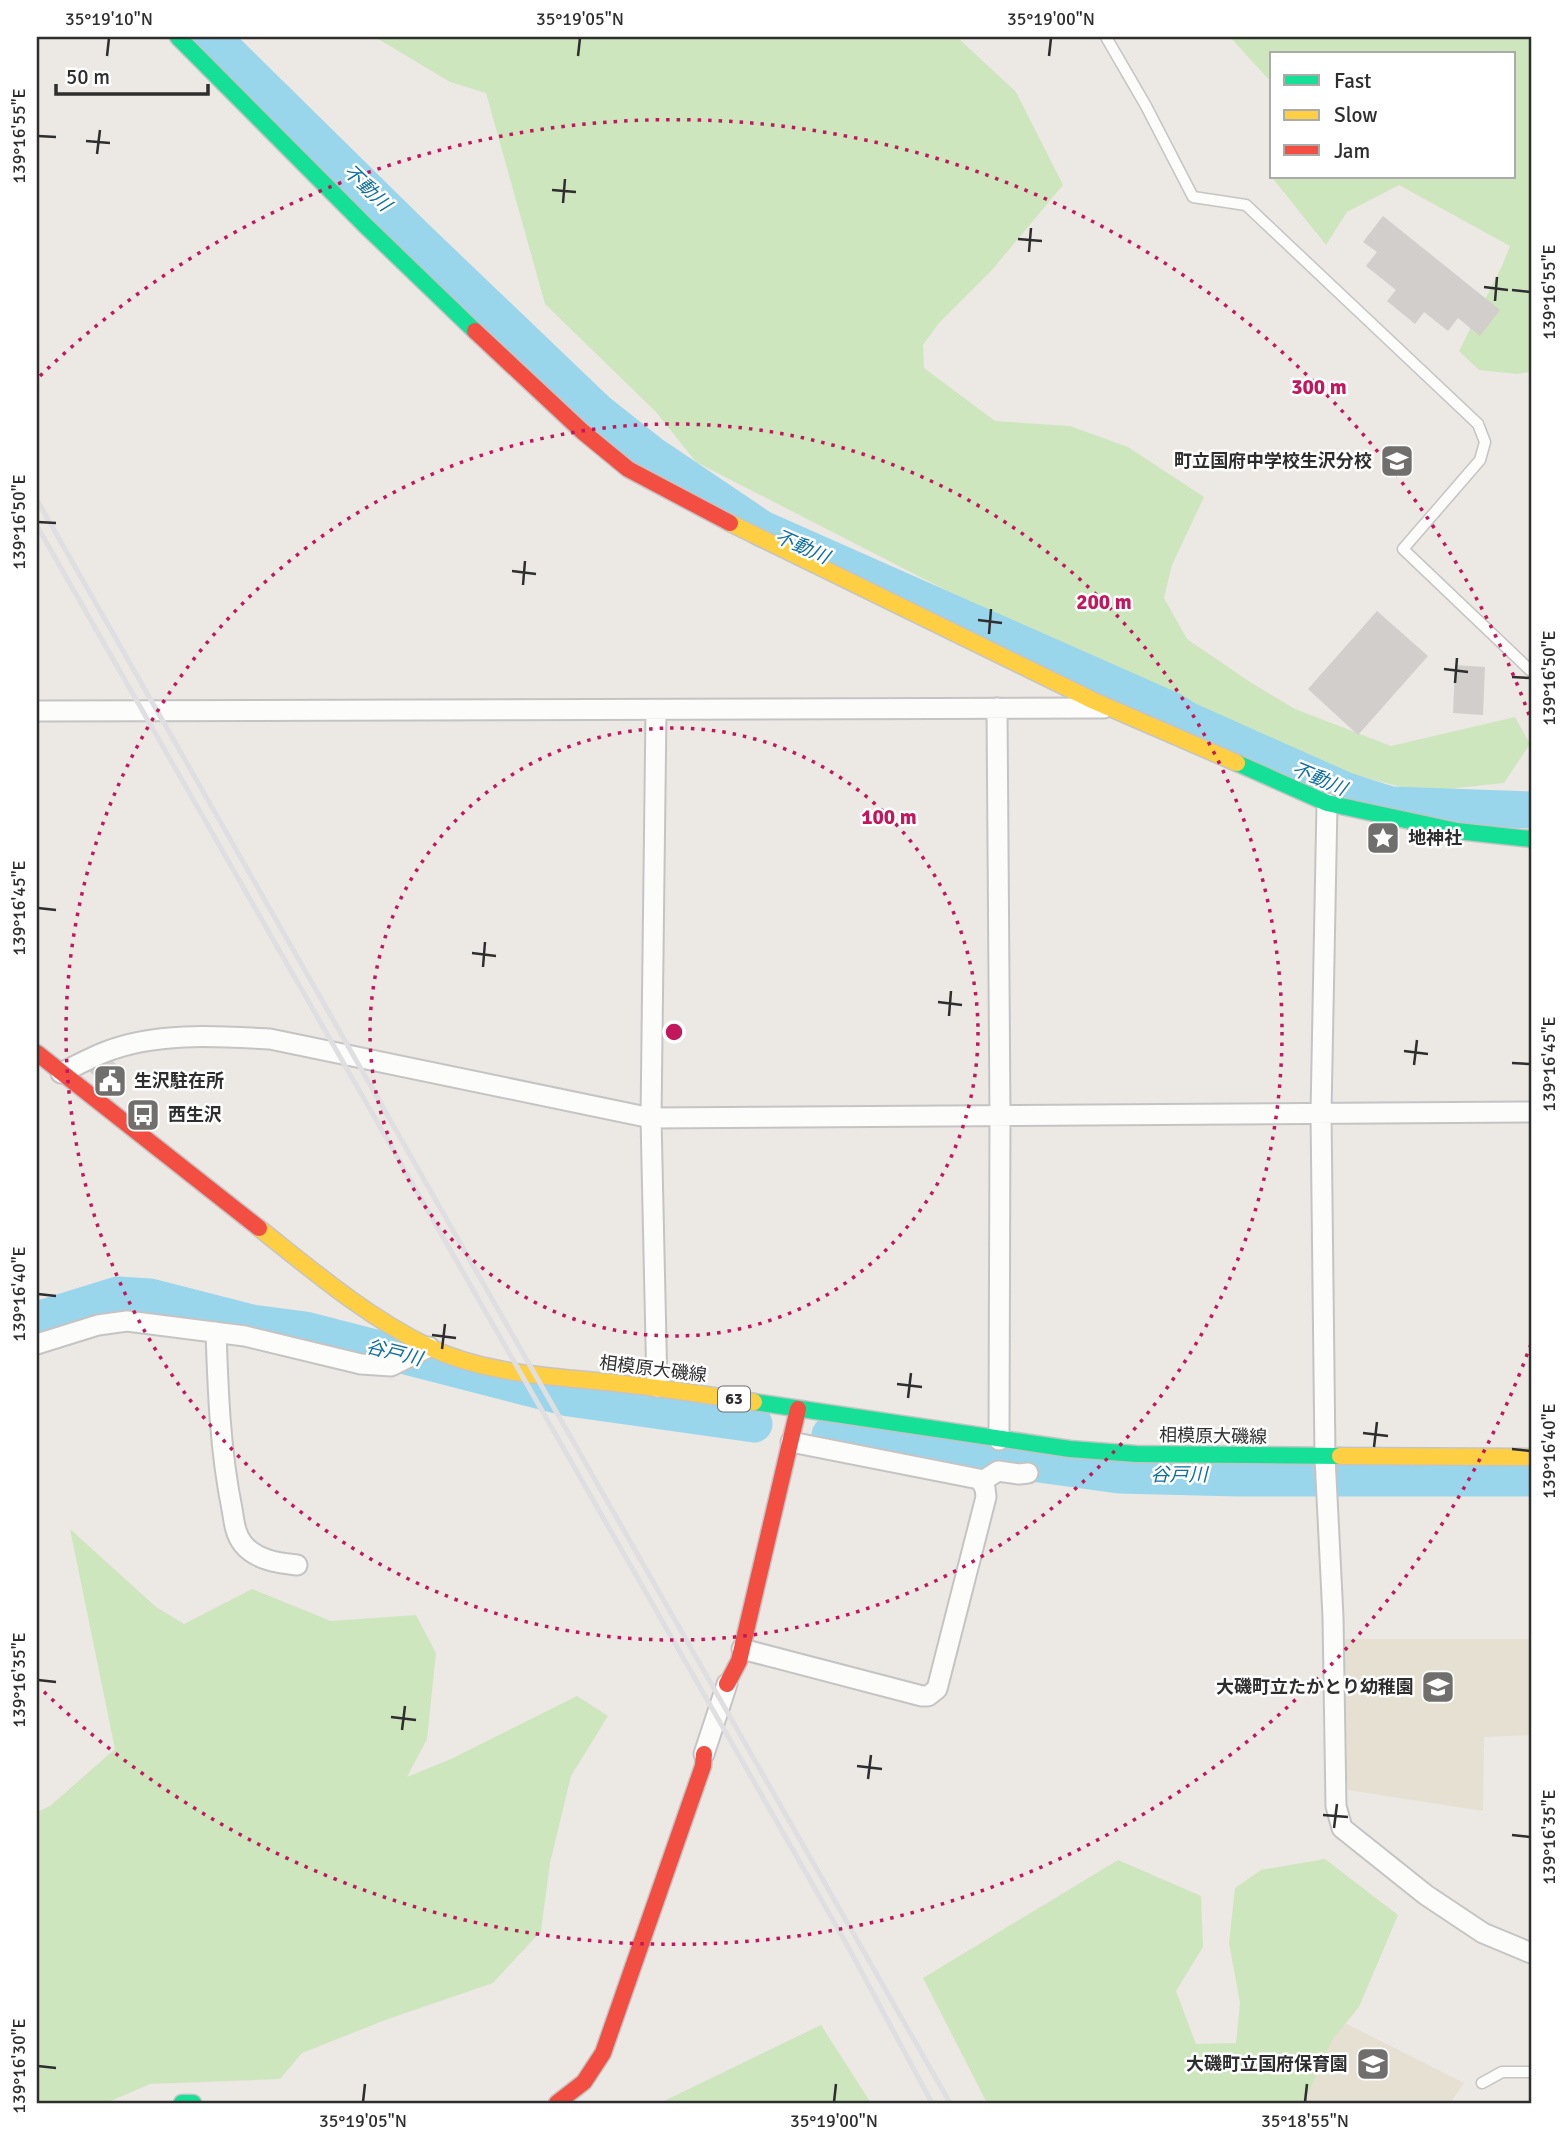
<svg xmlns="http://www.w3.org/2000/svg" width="1568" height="2140" font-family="Signika,'Noto Sans JP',sans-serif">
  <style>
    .education { fill: #e6e0d3 }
    .green { fill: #cee6be }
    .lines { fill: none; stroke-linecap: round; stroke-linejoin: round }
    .river { stroke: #99d6ec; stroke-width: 37 }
    .building { fill: #d1cecb }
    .lane-casing { stroke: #c5c4c5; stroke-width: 13 }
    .street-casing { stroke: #c5c4c5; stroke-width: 23 }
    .fast-casing { stroke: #c5c4c5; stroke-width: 19 }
    .slow-casing { stroke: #c5c4c5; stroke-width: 19 }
    .jam-casing { stroke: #c5c4c5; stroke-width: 19 }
    .lane { stroke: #fcfcfb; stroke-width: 10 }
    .street { stroke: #fcfcfb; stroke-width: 19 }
    .fast { stroke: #16e098; stroke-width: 16 }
    .slow { stroke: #ffcf43; stroke-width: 16 }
    .jam { stroke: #f24e42; stroke-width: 16 }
    .rail { stroke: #dfdfe1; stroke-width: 5 }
    .ticks { fill: none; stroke: #2e2e2e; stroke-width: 2.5 }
    .ring { fill: none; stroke: #c2185b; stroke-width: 3.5; stroke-dasharray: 3.5 7 }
    .labels { text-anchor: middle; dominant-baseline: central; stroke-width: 5; stroke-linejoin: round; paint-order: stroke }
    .shield { fill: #fff; stroke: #6d6d6d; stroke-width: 2 }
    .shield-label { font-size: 16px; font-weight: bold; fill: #2e2e2e }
    .poi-label { font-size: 18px; font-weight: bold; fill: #2e2e2e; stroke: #fff; text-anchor: end }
    .street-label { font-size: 18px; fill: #2e2e2e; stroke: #fff }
    .water-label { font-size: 19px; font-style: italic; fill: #0d6fa3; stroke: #fff }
    .centre { fill: #c2185b; stroke: #fff; stroke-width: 3.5 }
    .ring-label { font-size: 21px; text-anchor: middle; font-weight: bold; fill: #c2185b; stroke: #fff; stroke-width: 5; stroke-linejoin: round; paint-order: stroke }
    .neatline { fill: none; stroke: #2e2e2e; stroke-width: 2.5 }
    .ticks-label { font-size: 18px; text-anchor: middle; fill: #2e2e2e }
  </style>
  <rect width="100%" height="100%" fill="#ece8e4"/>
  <path class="education" d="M1345 1639H1531V1735L1484 1737 1483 1811 1348 1790 1344 1770Z
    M1339 2020 1464 2083 1450 2103H1304Z"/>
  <path class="green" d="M375 37H957L1016 92 1063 185 992 270 939 323 923 345 924 368 995 421 1070 426 1128 447 1204 497 1172 565 1164 598 1187 639 1250 682 1295 709 1391 746 1515 717 1530 744 1504 783 1420 792 1306 762 1045 641 696 462 656 412 545 304 486 93 450 82Z
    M1230 37H1531V372L1517 374 1479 370 1459 351 1502 266 1510 246 1399 185 1347 212 1326 245 1270 175 1272 123V177H1514V54H1272V83Z
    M70 1529 156 1607 184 1624 252 1589 331 1621 416 1615 436 1653 427 1739 407 1777 451 1759 577 1696 608 1716 571 1776 550 1863 541 1931 493 1983 388 2019 302 2053 280 2079 150 2084 106 2103H37V1812L50 1806 115 1749Z
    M1325 1859 1398 1915 1359 2007 1332 2040 1304 2103H987L923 1978 1118 1860 1201 1896 1203 1947 1176 1991 1196 2044 1236 2043 1240 2003 1229 1943 1235 1888 1261 1870Z
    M821 2025 871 2103H660Z"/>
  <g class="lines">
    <path class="river" d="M212 37 414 236 598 412 651 454 762 529 1173 711 1187 720 1344 790 1391 805 1531 810
      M37 1320 118 1295 150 1297 252 1323 305 1330 569 1398 754 1424
      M830 1435 1119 1475 1238 1478H1531"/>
  </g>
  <path class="building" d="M1383 216 1500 310 1480 336 1458 318 1448 331 1424 312 1415 324 1387 301 1396 290 1366 266 1377 252 1363 242Z
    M1377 611 1428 656 1358 735 1308 689Z
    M1455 665 1485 667 1483 715 1453 713Z
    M110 1059 126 1072 112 1090 86 1069 100 1061 105 1065Z"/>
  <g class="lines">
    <defs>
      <path id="lane" d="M1106 37 1146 106 1193 197 1246 205 1478 424 1485 442 1480 460 1403 549 1531 671
        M1482 2083 1502 2072H1531"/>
      <path id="street" d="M997 708 1000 1115 999 1440
        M37 711 1104 708
        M656 711 651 1118 657 1387
        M1327 803 1321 1113 1325 1457 1333 1617 1336 1806 1342 1828 1426 1895 1483 1933 1531 1953
        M61 1073C75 1066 90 1058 105 1052 156 1032 216 1036 270 1039L651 1118 1531 1112
        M216 1332C218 1391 220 1450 232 1509 234 1521 235 1534 243 1544 256 1560 278 1563 297 1565
        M37 1344 98 1325 127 1321 245 1336 361 1364 391 1366 429 1347
        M791 1442 984 1480 998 1471 1019 1474 1028 1473
        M742 1649 922 1696H928L937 1689 986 1497 985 1488 980 1480
        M704 1754 727 1684"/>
      <path id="fast" d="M178 37 366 226 475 331
        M1237 763 1327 803 1457 831 1531 839
        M754 1402 1070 1449 1136 1454 1340 1456
        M182 2103H193"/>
      <path id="slow" d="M730 523 1094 701 1237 763
        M259 1228C313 1271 367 1317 429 1347 487 1375 554 1376 616 1383 662 1388 708 1395 754 1402
        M1340 1456 1531 1457"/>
      <path id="jam" d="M475 331 583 432 628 469 730 523
        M37 1053 259 1228
        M727 1684 739 1661 798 1409
        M557 2103 584 2082 603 2053 703 1766 704 1754"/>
    </defs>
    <use href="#lane" class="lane-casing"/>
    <use href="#street" class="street-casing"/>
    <use href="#fast" class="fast-casing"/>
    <use href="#slow" class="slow-casing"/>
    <use href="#jam" class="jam-casing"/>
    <use href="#lane" class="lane"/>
    <use href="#street" class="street"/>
    <use href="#fast" class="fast"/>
    <use href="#slow" class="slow"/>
    <use href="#jam" class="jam"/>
    <path class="rail" d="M37 500 950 2103
      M37 526 846 1943 932 2103"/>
  </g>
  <path class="ticks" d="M107 56 109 38M578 56 580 38M1049 56 1051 38M38 136 56 137M86 141 110 143M97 154 100 130M552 190 576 192M563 203 565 179M1018 239 1042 241M1029 252 1031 228M1484 287 1508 290M1512 290 1530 292M1495 301 1497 277M38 522 56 523M512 571 536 574M523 585 525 561M978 620 1002 623M989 634 991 609M1444 669 1468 672M1512 677 1530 678M1455 683 1457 658M38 908 56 910M472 953 496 956M483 967 485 942M938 1002 962 1005M949 1016 951 991M1404 1051 1428 1054M1512 1063 1530 1064M1414 1065 1417 1040M38 1294 56 1296M432 1335 456 1338M442 1349 445 1324M897 1384 922 1387M908 1398 911 1373M1363 1433 1388 1436M1374 1447 1377 1422M1512 1449 1530 1451M38 1680 56 1682M391 1717 416 1720M402 1730 405 1706M857 1766 882 1769M868 1779 871 1755M1323 1815 1348 1817M1334 1828 1337 1804M1512 1835 1530 1837M38 2066 56 2068M363 2102 365 2084M834 2102 836 2084M1305 2102 1307 2084"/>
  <g class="ring">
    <circle cx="674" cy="1032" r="304"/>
    <circle cx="674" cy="1032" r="608"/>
    <path d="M1531 1344A912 912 0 0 1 40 1688M40 376A912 912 0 0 1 1531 720"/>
  </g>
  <defs>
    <symbol id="school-square" viewBox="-11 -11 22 22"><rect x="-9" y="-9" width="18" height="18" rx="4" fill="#706f6e" stroke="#fff"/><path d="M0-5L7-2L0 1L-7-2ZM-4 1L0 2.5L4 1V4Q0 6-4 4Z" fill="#fff"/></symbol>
    <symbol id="sight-square" viewBox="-11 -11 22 22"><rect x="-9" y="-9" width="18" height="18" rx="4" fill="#706f6e" stroke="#fff"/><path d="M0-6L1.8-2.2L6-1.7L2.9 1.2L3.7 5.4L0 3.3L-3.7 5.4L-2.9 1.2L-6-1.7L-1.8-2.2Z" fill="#fff"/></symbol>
    <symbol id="civic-square" viewBox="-11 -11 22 22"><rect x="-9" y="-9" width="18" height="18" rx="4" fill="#706f6e" stroke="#fff"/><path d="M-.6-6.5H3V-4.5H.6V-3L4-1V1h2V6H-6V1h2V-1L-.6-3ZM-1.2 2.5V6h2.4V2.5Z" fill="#fff"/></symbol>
    <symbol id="bus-square" viewBox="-11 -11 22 22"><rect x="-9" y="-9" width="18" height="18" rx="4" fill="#706f6e" stroke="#fff"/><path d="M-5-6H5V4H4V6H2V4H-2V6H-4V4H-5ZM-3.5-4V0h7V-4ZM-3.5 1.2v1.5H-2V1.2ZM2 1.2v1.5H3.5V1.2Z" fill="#fff"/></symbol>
  </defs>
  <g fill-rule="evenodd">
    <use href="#school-square" x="1378" y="442" width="38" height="38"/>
    <use href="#sight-square" x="1364" y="819" width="38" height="38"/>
    <use href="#civic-square" x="91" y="1062" width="38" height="38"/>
    <use href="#bus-square" x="124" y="1096" width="38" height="38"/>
    <use href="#school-square" x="1419" y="1668" width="38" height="38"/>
    <use href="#school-square" x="1354" y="2045" width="38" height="38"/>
  </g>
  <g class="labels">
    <rect class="shield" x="718" y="1386.5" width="32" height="25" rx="5"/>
    <g class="shield-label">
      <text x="734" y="1399">63</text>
    </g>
    <g class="poi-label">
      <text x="1372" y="461">町立国府中学校生沢分校</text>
      <text x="1408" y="838" text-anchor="start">地神社</text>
      <text x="134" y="1081" text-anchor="start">生沢駐在所</text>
      <text x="168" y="1115" text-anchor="start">西生沢</text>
      <text x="1414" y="1687">大磯町立たかとり幼稚園</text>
      <text x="1348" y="2064">大磯町立国府保育園</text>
    </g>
    <g class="street-label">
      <text transform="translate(653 1369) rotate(7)">相模原大磯線</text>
      <text transform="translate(1213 1436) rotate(1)">相模原大磯線</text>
    </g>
    <g class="water-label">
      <text transform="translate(367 188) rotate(44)">不動川</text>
      <text transform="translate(802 547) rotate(24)">不動川</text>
      <text transform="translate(1319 779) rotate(23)">不動川</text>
      <text transform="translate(394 1353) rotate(14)">谷戸川</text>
      <text x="1179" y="1475">谷戸川</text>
    </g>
  </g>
  <circle cx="674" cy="1032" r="10" class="centre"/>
  <g class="ring-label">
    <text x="1319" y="394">300 m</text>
    <text x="1104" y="609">200 m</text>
    <text x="889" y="824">100 m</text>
  </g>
  <rect width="1568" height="2140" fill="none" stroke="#ffffff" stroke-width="77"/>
  <rect x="1270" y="52" width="245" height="126" fill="#ffffff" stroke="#ababab" stroke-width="2"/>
  <rect x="1284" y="75" width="35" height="10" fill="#16e098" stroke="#ababab" stroke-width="2"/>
  <text x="1334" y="88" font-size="21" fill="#2e2e2e">Fast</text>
  <rect x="1284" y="110" width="35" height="10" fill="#ffcf43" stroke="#ababab" stroke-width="2"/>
  <text x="1334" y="122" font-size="21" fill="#2e2e2e">Slow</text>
  <rect x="1284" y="145" width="35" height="10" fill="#f24e42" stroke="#ababab" stroke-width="2"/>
  <text x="1334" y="158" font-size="21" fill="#2e2e2e">Jam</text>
  <path d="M56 84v10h152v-10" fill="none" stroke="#2e2e2e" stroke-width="3.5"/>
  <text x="66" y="84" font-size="21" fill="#2e2e2e" stroke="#ffffff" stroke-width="5" paint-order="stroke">50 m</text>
  <rect x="38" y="38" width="1492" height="2064" class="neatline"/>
  <g class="ticks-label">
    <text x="109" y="25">35°19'10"N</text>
    <text x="580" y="25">35°19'05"N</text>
    <text x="1051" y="25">35°19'00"N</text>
    <text transform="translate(19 136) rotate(-90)" y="6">139°16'55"E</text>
    <text transform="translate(1549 292) rotate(-90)" y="6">139°16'55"E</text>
    <text transform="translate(19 522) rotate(-90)" y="6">139°16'50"E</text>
    <text transform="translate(1549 678) rotate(-90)" y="6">139°16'50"E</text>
    <text transform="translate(19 908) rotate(-90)" y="6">139°16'45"E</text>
    <text transform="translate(1549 1064) rotate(-90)" y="6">139°16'45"E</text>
    <text transform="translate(19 1294) rotate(-90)" y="6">139°16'40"E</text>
    <text transform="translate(1549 1451) rotate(-90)" y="6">139°16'40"E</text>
    <text transform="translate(19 1680) rotate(-90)" y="6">139°16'35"E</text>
    <text transform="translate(1549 1837) rotate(-90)" y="6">139°16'35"E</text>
    <text transform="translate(19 2066) rotate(-90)" y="6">139°16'30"E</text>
    <text x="363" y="2127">35°19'05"N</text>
    <text x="834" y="2127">35°19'00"N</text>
    <text x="1305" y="2127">35°18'55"N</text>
  </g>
</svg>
